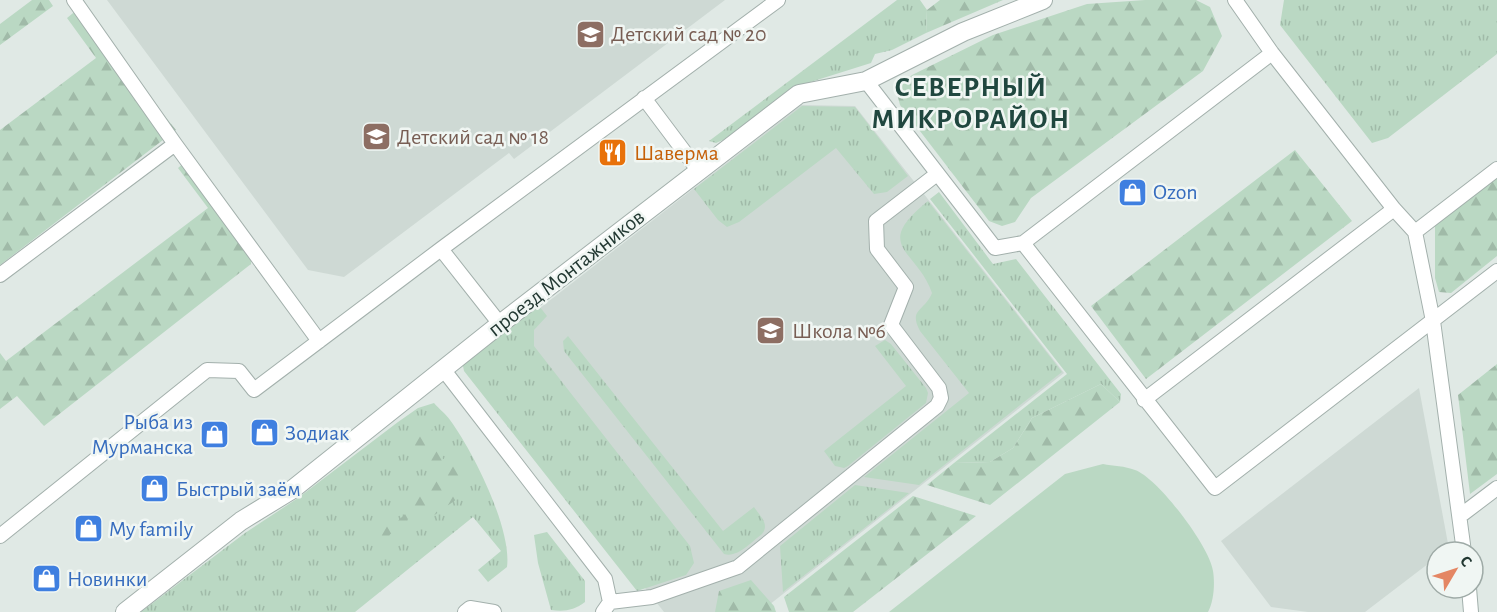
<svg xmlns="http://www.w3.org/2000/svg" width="1497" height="612" font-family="'Alegreya Sans',sans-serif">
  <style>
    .built { fill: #ced9d4 }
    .grass { fill: url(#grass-tufts) }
    .forest { fill: url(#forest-firs) }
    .garden { fill: #bad8c3 }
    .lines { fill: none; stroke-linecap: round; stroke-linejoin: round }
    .lane-casing { stroke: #a3b0ac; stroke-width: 16 }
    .street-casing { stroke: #a3b0ac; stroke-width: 20 }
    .lane { stroke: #fff; stroke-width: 14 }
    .street { stroke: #fff; stroke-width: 18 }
    .labels { text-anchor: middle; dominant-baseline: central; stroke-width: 5; stroke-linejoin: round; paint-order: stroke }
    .education-label { font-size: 22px; fill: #785e54; stroke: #f0f6f3; text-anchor: start }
    .food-label { font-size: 22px; fill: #c56008; stroke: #f0f6f3; text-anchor: start }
    .shop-label { font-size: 22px; fill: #366cbe; stroke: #f0f6f3; text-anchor: start }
    .street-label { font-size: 22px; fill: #223832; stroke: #f0f6f3 }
    .district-label { font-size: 28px; font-weight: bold; letter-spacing: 1.5px; fill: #20473f; stroke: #f0f6f3 }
  </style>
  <defs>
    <pattern id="grass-tufts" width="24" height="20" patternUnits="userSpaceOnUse" patternTransform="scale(1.5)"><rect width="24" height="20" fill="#bad8c3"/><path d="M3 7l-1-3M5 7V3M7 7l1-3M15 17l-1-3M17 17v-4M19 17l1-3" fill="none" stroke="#a0baa8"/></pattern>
    <pattern id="forest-firs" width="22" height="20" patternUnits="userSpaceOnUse" patternTransform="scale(1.5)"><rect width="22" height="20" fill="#bad8c3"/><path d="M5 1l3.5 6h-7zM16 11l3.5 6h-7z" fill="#a0baa8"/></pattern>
  </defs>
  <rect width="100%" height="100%" fill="#e0e9e5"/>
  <path class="built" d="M107 0H725L514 159 509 153 344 277 308 270Z
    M801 105 855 106 1064 373 760 612H664L468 364Z
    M1419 388 1449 549 1444 552H1437V557L1365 612H1308L1271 607 1221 541Z"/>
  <path class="grass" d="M897 0H920L927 10 926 33 892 50 875 54 871 63 801 85 723 140 716 143 709 141Z
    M1284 0H1497V54L1388 138 1372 143 1280 25Z
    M802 106 855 107 908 176 887 192 874 194 836 148 739 222 727 227 718 220 694 189Z
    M939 192 993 264 1016 259 1121 394 1120 402 1101 384 1032 418 1013 448 990 462 954 463 1067 374 930 199Z
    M928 201 1062 372 919 485 864 477 969 393 920 331C908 309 925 311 932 293 917 249 871 247 928 201Z
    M536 302 547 316 534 330V346L690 546 694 563 686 575 637 591 464 371 462 361Z
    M568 336 723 531 754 507C760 516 770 524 762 534 751 542 738 558 724 554L564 351 563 341Z
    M885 340 891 344 926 388 928 393 926 403 848 466 844 468 835 466 824 451 906 386 875 346Z
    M434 403C439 409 446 414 450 420 473 451 512 529 507 567L488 582 478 570 501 551 473 517 355 612H141L245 533 298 498 398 422 418 408Z
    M855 485 909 493 783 592 780 546Z
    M547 532 585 581V602C574 610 565 612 551 610L538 563 534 535Z"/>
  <path class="forest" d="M32 0H49L53 6 0 45V24Z
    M940 0H1003L926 33 927 10Z
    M1145 0H1196L1210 7 1222 36 1203 71 1031 198 1015 222 1002 226 989 221 900 105 896 90 912 75 993 35 1087 4Z
    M78 9 176 130 0 265V130L96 58 67 18Z
    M1295 150 1352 221 1146 379 1091 306Z
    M191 157 251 251V264L44 426 17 396 0 409V353L6 361 208 208 178 168Z
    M1497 177V256L1451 293 1439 292 1435 278V225Z
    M1497 364V474L1470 494 1458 395Z
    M1101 384 1120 402 990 505 927 485 954 463 990 462 1013 448 1032 418Z
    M431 426 443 459 460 462 468 482 457 499 429 519 409 518 379 544 374 522 387 517 392 526 413 507V499L435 481C423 465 415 452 412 432Z
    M913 496 976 516 853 612H789L784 597Z
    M751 580 774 606 776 612H715L719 591Z"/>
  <path class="garden" d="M1103 464C1113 466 1125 466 1135 470 1158 478 1210 547 1213 571 1215 583 1214 601 1208 612H889L1065 474Z"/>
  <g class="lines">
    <defs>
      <path id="lane" d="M74 0 175 144 319 341
        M1235 0 1272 53 1394 209 1415 232 1433 321 1464 552
        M866 81 995 248 1023 243 1215 488 1497 271
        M644 98 698 170
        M1415 232 1497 169
        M1023 243 1272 53
        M441 249 500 324
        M0 275 175 144
        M443 369 605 579 610 602 603 612
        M1144 400 1394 209
        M1460 516 1497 488
        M0 536 207 370 239 371 254 390 441 249 778 0
        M1469 588 1471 612
        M610 602 652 597 738 567 937 406 941 398 939 388 891 325 906 287 877 249 876 221 937 174
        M465 612 470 608 494 612"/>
      <path id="street" d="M125 612 241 521 293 489 500 324 799 94 866 81 963 32 1043 0"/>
    </defs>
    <use href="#lane" class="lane-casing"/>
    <use href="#street" class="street-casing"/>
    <use href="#lane" class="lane"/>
    <use href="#street" class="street"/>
  </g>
  <defs>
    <symbol id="school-square" viewBox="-11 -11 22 22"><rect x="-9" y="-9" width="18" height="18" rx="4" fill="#8d6e63" stroke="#f0f6f3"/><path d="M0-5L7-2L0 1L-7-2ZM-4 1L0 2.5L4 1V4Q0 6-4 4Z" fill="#fff"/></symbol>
    <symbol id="restaurant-square" viewBox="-11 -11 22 22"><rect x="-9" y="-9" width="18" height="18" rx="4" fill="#e8710a" stroke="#f0f6f3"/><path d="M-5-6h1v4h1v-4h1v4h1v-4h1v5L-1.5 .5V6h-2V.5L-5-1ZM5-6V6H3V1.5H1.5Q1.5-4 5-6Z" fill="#fff"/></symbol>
    <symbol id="shop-square" viewBox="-11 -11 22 22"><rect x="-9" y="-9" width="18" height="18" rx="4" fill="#3f7fe0" stroke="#f0f6f3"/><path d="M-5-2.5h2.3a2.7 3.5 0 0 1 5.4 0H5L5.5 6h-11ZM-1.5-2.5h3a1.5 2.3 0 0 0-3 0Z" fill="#fff"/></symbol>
  </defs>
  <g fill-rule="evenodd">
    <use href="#school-square" x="574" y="18" width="33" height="33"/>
    <use href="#school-square" x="360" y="120" width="33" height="33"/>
    <use href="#restaurant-square" x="596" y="136" width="33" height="33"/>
    <use href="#shop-square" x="1116" y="176" width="33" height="33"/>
    <use href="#school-square" x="754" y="314" width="33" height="33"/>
    <use href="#shop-square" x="248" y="416" width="33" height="33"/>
    <use href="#shop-square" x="198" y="418" width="33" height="33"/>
    <use href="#shop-square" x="138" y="472" width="33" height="33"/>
    <use href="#shop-square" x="72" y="512" width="33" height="33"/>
    <use href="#shop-square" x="30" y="562" width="33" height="33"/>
  </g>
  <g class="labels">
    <g class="education-label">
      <text x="611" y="34">Детский сад № 20</text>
      <text x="397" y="137">Детский сад № 18</text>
      <text x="792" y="331">Школа №6</text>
    </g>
    <g class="food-label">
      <text x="634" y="153">Шаверма</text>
    </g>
    <g class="shop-label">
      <text x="1153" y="192">Ozon</text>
      <text x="193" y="422" text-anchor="end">Рыба из<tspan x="193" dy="25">Мурманска</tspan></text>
      <text x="285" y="433">Зодиак</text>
      <text x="176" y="489">Быстрый заём</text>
      <text x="109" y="529">My family</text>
      <text x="67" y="579">Новинки</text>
    </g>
    <g class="street-label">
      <text transform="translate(566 273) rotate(-38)">проезд Монтажников</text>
    </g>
    <g class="district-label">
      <text x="971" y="88">СЕВЕРНЫЙ<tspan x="971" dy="32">МИКРОРАЙОН</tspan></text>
    </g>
  </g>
  <g transform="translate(1455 570) rotate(51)"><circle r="28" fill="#f0f6f3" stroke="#9eaaa6" stroke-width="1.5"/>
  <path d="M0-4.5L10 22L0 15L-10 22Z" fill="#e48663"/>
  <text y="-9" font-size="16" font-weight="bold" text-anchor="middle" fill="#223832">С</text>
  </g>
</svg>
